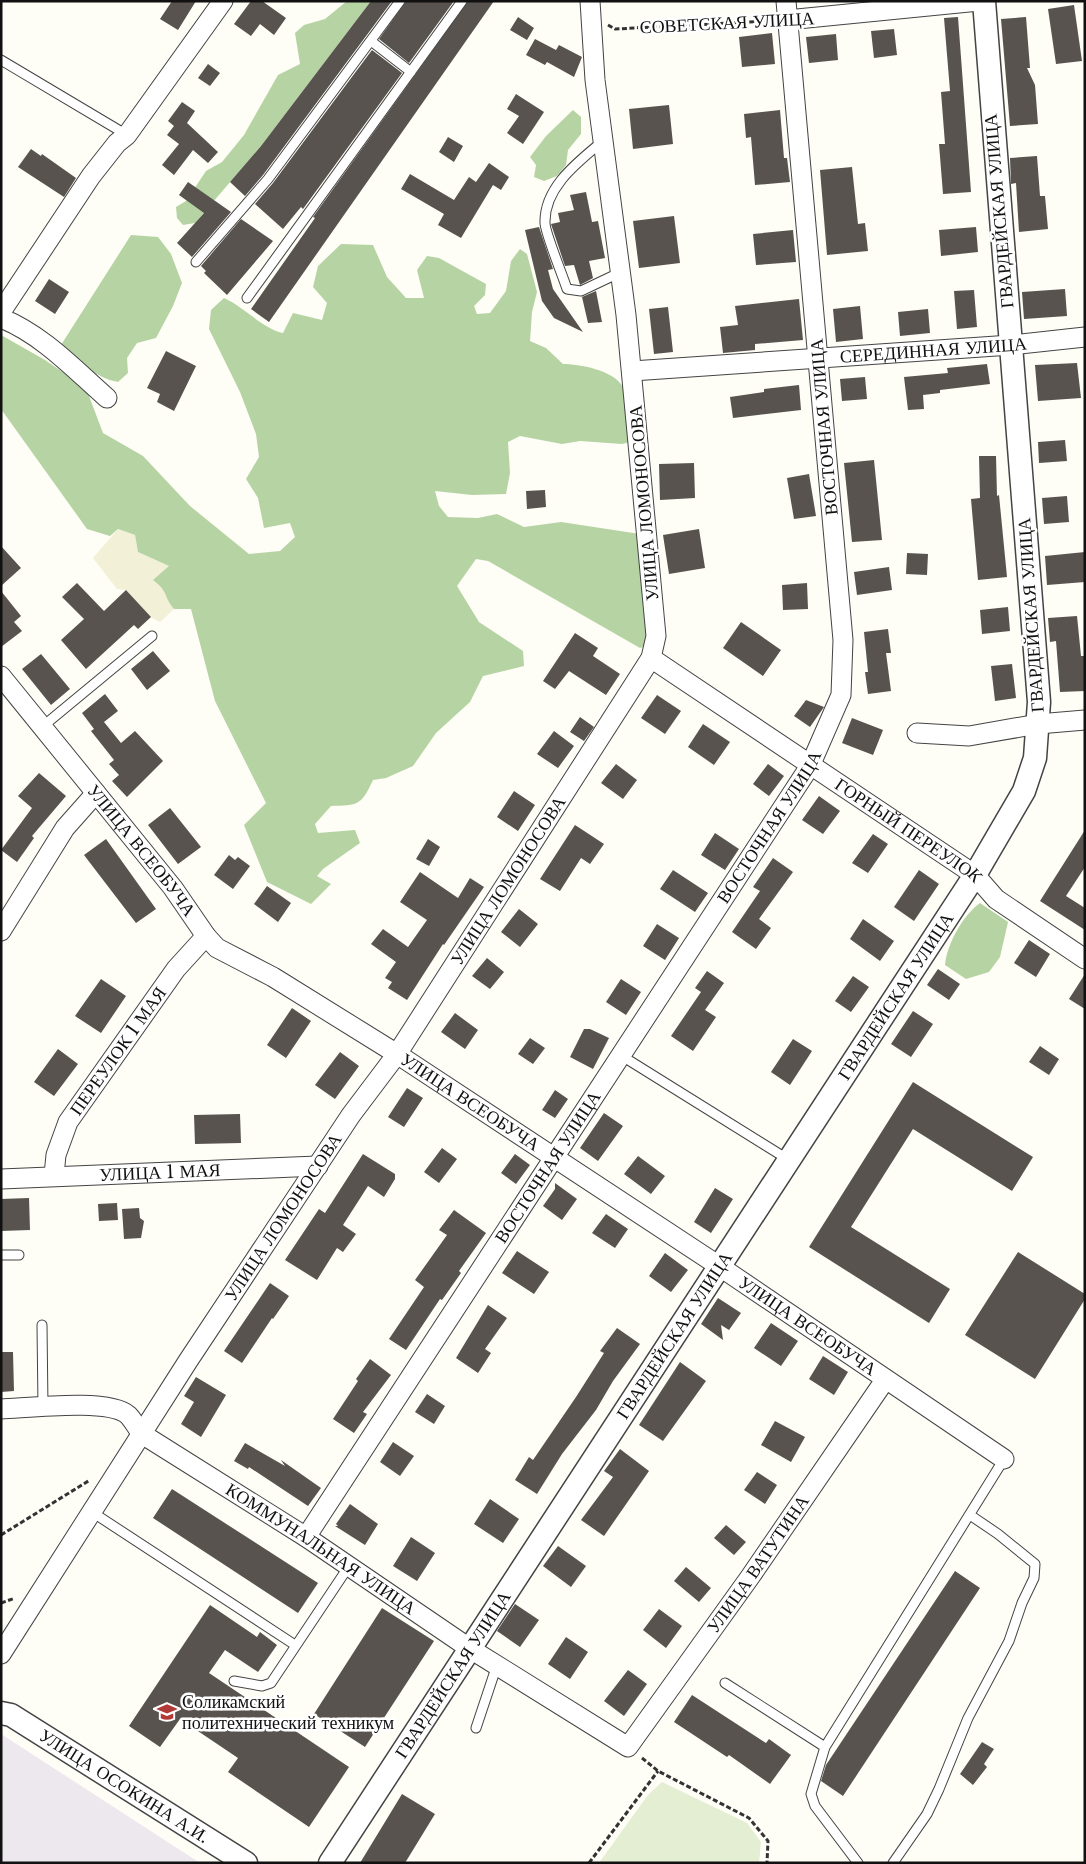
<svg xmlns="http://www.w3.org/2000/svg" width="1086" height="1864" font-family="'Libre Baskerville',serif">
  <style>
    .industrial { fill: #ede7ee }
    .farmland { fill: #f2f1d8 }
    .forest { fill: #b6d4a3 }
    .pitch { fill: #e3eed3 }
    .building { fill: #58534e }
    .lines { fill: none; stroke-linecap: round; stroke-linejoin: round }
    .service-casing { stroke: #444; stroke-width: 11 }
    .minor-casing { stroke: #444; stroke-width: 21 }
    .tertiary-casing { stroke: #444; stroke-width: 25 }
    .path { stroke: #333; stroke-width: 3; stroke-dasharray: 5 2.5; stroke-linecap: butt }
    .service { stroke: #fff; stroke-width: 9 }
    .minor { stroke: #fff; stroke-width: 19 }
    .tertiary { stroke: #fff; stroke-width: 22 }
    .labels { text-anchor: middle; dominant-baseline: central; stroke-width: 5; stroke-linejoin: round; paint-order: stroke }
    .street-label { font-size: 18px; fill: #111; stroke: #fff }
    .poi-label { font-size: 18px; fill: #111; stroke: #fff; text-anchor: start }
  </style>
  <rect width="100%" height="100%" fill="#fefdf6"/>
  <path class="industrial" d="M1 1734 200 1863H1Z"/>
  <path class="farmland" d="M118 529 135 535 138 552 169 566 166 590 169 602 174 609 160 622 151 617 126 590 117 589 93 558Z"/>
  <path class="forest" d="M347 1H371L261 146 195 223 183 225 177 218 176 207 186 201 206 171 222 162 244 135 278 75 300 64 295 33 304 25 325 19Z
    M573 110 581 117V134L568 150 566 165 557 176 544 181 534 177 536 165 530 157 546 136Z
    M131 235 158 237 171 254 182 283 173 306 156 338 137 343 127 358 128 373 118 382C96 378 77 361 61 345Z
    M341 244 373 245 387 277 406 298H424L417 270 427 256 439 258 486 284 485 295 474 306 477 314 490 313 506 291 511 261 520 249 527 254 537 292 532 312 530 341 546 348 563 364C579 364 614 370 623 387 628 396 629 430 630 442L622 444 580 441 562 444 520 436 508 442 510 473 506 494 472 495 435 491 439 506 448 517 478 518 497 514 524 527 561 522 640 534 649 645 640 648 488 561 476 559 457 586 479 622 523 651 524 666 483 676 470 702 436 733 413 766 386 778 373 780C361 806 358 805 331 806L315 824 318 833 355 830 360 843 323 869 317 876 331 884 311 904 267 882 244 825 266 803 215 701 191 609H174C163 596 169 592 153 580L169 566 138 552 135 535 118 529 110 536 87 529 1 409V335L45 360 86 388 103 433 143 456 190 506 249 554 280 551 295 537 290 523 264 528 258 498 246 479 259 457 256 434 240 392 209 329 211 310 224 298C246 308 260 327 283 333L293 313 322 320 327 303 313 287 318 266Z
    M980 903 1008 922 1000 957 989 972 966 979 945 965C947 944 963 915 980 903Z"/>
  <path class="pitch" d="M662 1782 747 1823 761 1842 759 1863H599L648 1795Z"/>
  <path class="building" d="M172 1H196L178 30 160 19Z
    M251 1H262L286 18 274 35 260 24 251 36 234 24Z
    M371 1H392L263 175 245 196 230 182 261 146Z
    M406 1H454L409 63 379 39Z
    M468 1H494L269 322 251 309 315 218 313 217Z
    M1074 5 1082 61 1056 64 1048 9Z
    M518 17 534 28 527 40 510 30Z
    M958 17 971 192 943 194 939 144H945L941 92 950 91 944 18Z
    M1026 17 1030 68H1027L1035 85 1038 124 1010 126 1001 19Z
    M894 29 897 55 874 58 871 31Z
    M772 33 775 64 742 67 739 37Z
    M836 34 838 60 809 63 806 37Z
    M535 39 556 50 559 45 582 57 574 77 547 62 545 65 526 55Z
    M372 50 402 73 303 209 301 207 283 229 255 204 273 183Z
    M208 64 220 73 210 86 198 78Z
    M516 94 544 112 523 144 507 133 519 116 507 109Z
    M182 102 195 111 187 123 218 152 208 163 193 150 174 175 162 165 179 144 167 135 174 126 168 121Z
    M669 105 673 144 633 149 629 109Z
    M780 110 784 158H787L790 182 755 185 751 137 746 138 744 114Z
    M448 137 463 146 454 162 439 152Z
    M31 149 41 156 42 154 76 178 64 197 18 167Z
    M1037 156 1040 196H1045L1048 229 1019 232 1016 183 1011 184 1010 158Z
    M489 163 509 177 501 190 493 185 461 238 438 225 444 214 401 189 410 174 454 200 469 177 476 182Z
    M852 167 858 224 865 223 868 251 827 255 820 170Z
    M188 182 231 212 192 257 177 243 204 213 179 195Z
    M586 192 592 222 598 221 605 258 589 261 593 278 580 285 574 265 565 266 551 224 560 222 558 213 574 210 570 195Z
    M674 216 680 263 639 268 633 221Z
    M241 219 273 241 227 295 204 273 206 271 201 266Z
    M539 227 553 269 548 270 553 289 583 332 554 318 542 301 525 230Z
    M976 227 978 252 941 256 939 230Z
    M793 230 796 262 756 265 753 234Z
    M49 279 69 292 55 314 35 301Z
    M1065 289 1067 316 1024 319 1022 292Z
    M974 290 977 327 957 329 954 291Z
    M596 291 602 322 588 323 582 297Z
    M799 299 803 340 755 344V350L723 353 720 327 738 325 735 306Z
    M860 306 863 339 836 342 833 309Z
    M668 307 673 352 654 354 649 309Z
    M928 309 930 333 900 336 898 312Z
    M166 351 196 366 174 411 157 402 160 394 147 388Z
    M1077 363 1081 398 1038 401 1035 365Z
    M987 364 990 384 940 390V393L923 395 924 409 908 410 904 377 948 373 947 368Z
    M865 377 867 399 842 401 840 379Z
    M799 385 801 410 733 418 730 397 764 392V389Z
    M1065 440 1067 461 1039 463 1038 442Z
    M979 456H996L997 496 999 495 1007 577 978 580 971 499 980 498Z
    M874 460 882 540 852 542 844 463Z
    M694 463 695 498 660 500 659 464Z
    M809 474 816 516 794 519 787 478Z
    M545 490 546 507 527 509 526 491Z
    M1067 496 1069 522 1044 524 1042 498Z
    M699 529 705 568 669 574 663 535Z
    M1 546 21 568 1 586Z
    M1085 552V582L1047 585 1045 556Z
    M907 553 928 554 927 575 906 574Z
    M889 567 892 590 857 595 854 572Z
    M77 583 104 611 126 590 151 617 138 629 134 625 86 669 61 640 84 619 62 597Z
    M807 583 808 609 783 610 782 585Z
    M1 591 21 616 14 622 22 631 1 647Z
    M1008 607 1010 631 982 634 980 610Z
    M1077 616 1081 656H1085V691L1060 692 1056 641 1050 642 1048 618Z
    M741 622 781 650 763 676 723 648Z
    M888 629 891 653H886L891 691 868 694 865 672H868L864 632Z
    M575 633 598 648 593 656 620 674 606 695 569 671 555 689 543 681Z
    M153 651 170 671 147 690 131 669Z
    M41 654 70 689 51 705 22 669Z
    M1012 664 1016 698 995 701 991 666Z
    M105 694 118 711 104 722 121 743 135 731 163 761 127 797 112 781 119 775 109 764 114 760 91 731 94 729 82 713Z
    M657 695 681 711 665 734 641 718Z
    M806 700 824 707 810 727 794 716Z
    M580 717 594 727 584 741 570 732Z
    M852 718 883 730 873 755 842 743Z
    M703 724 730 742 714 765 688 747Z
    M554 731 574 746 558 768 537 754Z
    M616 764 637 780 623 799 601 783Z
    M768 764 784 776 769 796 753 784Z
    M39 773 66 796 32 836 34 838 17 862 1 850 32 808 18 796Z
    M514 791 535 805 518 831 497 817Z
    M819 796 840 811 823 834 802 820Z
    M170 808 201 847 178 864 148 825Z
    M575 825 604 844 590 864 581 858 560 891 540 879Z
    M1085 830V867L1066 896 1085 908V930L1040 901Z
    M715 833 739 849 725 870 701 855Z
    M873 834 888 844 868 873 852 863Z
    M106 839 156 909 136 923 84 855Z
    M428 839 440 847 429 866 416 859Z
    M229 855 235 860 238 857 250 866 233 889 214 875Z
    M773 858 793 872 759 919 771 928 756 949 732 932 760 891 753 887Z
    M673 870 708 893 695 912 660 889Z
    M919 870 939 884 914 921 894 907Z
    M420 872 458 898 470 878 484 887 444 945 443 944 407 1000 388 988 392 982 385 978 396 962 371 944 383 929 408 947 427 920 400 902Z
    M267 886 291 903 278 922 254 904Z
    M519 909 538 924 520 947 501 932Z
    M863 919 894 941 880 961 850 939Z
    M657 924 679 938 665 960 643 946Z
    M1029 940 1050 954 1036 977 1014 963Z
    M487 958 504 972 490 989 472 976Z
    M938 969 960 984 949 1000 927 985Z
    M707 971 724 983 705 1010 716 1017 693 1051 671 1036 701 992 695 988Z
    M1085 974V1009L1069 999Z
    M853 976 869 987 851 1012 835 1001Z
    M101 979 126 996 101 1033 75 1016Z
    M621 979 641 992 626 1015 606 1002Z
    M292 1008 311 1021 286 1058 267 1045Z
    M913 1011 933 1024 911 1057 891 1044Z
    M455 1013 478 1030 465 1049 441 1032Z
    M584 1029H590L609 1038 593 1069 570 1057Z
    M530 1038 545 1048 533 1064 518 1054Z
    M793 1039 812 1051 790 1085 771 1072Z
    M1040 1046 1059 1059 1049 1075 1029 1062Z
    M58 1049 78 1064 54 1096 34 1082Z
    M340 1052 359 1066 335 1099 315 1085Z
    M913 1082 1033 1157 1012 1191 913 1129 851 1227 950 1289 929 1323 809 1247Z
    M407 1088 423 1098 404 1127 388 1117Z
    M555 1090 568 1099 555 1118 542 1110Z
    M604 1113 623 1126 598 1161 580 1148Z
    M240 1114 241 1143 195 1144 194 1115Z
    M442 1148 457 1159 439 1183 424 1172Z
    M363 1154 395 1174V1179L384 1197 368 1186 343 1225 356 1234 343 1252 337 1248 317 1280 285 1260 319 1209 325 1213Z
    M515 1154 530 1165 516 1184 501 1173Z
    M638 1156 665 1176 651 1194 624 1174Z
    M555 1183 577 1199 562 1220 543 1206 555 1189Z
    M715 1188 733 1199 711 1233 694 1222Z
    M29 1198 30 1230 1 1231V1199Z
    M117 1203 118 1220 99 1221 98 1204Z
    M139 1208 140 1218 144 1221 141 1238 124 1239 122 1209Z
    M454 1210 486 1233 459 1271 461 1273 442 1300 440 1299 406 1350 389 1339 424 1287 415 1280 447 1235 439 1230Z
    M606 1214 628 1229 615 1248 592 1233Z
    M517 1251 549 1272 534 1294 502 1273Z
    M1018 1252 1085 1294V1299L1035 1379 965 1335Z
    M665 1253 688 1270 671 1292 649 1276Z
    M270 1283 289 1296 273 1319 272 1318 242 1363 224 1351Z
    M718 1298 741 1313 729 1330 721 1325 723 1340 701 1324Z
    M488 1305 507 1318 485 1349 491 1353 478 1373 456 1358Z
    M771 1323 798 1341 781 1366 754 1348Z
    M617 1328 640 1344 613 1381 596 1410 562 1454 537 1494 515 1480 529 1457 533 1460 576 1397 604 1353 600 1351Z
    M1 1352H13L14 1391 1 1392Z
    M823 1356 848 1372 834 1395 809 1379Z
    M370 1359 391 1375 363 1412 367 1414 354 1433 333 1419 358 1381 356 1379Z
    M680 1362 706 1381 663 1441 639 1425Z
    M196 1377 226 1395 201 1437 181 1424 194 1402 184 1396Z
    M427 1394 445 1406 434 1424 415 1412Z
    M775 1421 805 1437 791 1462 761 1445Z
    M393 1442 414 1456 400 1476 380 1462Z
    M245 1443 285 1466 281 1460 321 1488 308 1506 249 1467 248 1469 234 1461Z
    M620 1449 649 1471 604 1536 581 1520 613 1477 604 1471Z
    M757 1472 777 1485 765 1504 744 1490Z
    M172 1489 318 1583 298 1613 153 1518Z
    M490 1499 519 1519 503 1543 474 1524Z
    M350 1504 378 1524 365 1545 335 1526H338L336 1524Z
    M726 1525 746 1542 734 1555 714 1538Z
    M411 1537 435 1553 417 1581 393 1566Z
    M558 1546 586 1566 571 1587 543 1566Z
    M686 1567 711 1588 699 1602 674 1581Z
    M955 1571 980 1588 843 1796 821 1781 826 1765Z
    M515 1604 539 1620 520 1647 497 1631Z
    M210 1605 257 1637 260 1632 277 1645 258 1672 225 1650 209 1673 349 1767 309 1827 228 1772 238 1758 180 1719 160 1747 129 1726Z
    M382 1608 434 1641 365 1747 314 1714Z
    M659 1609 682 1626 666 1648 643 1630Z
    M566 1637 588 1652 570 1679 548 1664Z
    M628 1670 647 1684 624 1716 604 1701Z
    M692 1695 766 1743 769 1739 791 1755 770 1784 729 1755 727 1757 674 1722Z
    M982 1742 994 1749 984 1764 987 1767 973 1785 960 1774Z
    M402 1794 435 1814 405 1863H360Z"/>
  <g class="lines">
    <defs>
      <path id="service" d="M371 41 411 72
        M1 60 127 135
        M603 141C578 162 544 187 545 223 545 233 563 276 567 289L581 291 621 272
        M196 262 268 179 400 1
        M247 298 462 1
        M42 727 152 636
        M622 1056 789 1160
        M1 1255H19
        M42 1325 43 1407
        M92 1512 295 1645
        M234 1681 262 1686 271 1683 349 1566
        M725 1683 825 1747 1004 1459
        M476 1728 497 1665
        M825 1747 811 1794 815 1806 858 1863
        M893 1863 927 1814 939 1789 968 1718 1009 1641 1022 1603 1034 1578 1035 1564 998 1534 970 1515"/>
      <g id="minor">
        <path d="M787 20 979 1"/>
        <path d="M1 312 91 176 117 143 127 135 223 1"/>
        <path d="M1 318C43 335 74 369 107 398"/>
        <path id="s1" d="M632 371 1011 345 1085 337"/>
        <path id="s2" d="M651 658 975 875 996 899 1085 959"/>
        <path id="s3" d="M1 676 173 888 206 936 217 948 273 977 397 1054 719 1266 1004 1459"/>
        <path d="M917 733 969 736 1038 724 1085 720"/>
        <path d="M1 931 65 828 96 793"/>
        <path id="s4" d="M54 1175 56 1155 68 1122 176 969 206 936"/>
        <path id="s5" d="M1 1179 318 1166"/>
        <path id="s6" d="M1 1409C28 1408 109 1398 128 1415 133 1420 137 1428 142 1434L306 1537 469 1648 628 1747 750 1577 885 1380"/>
        <path id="s7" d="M306 1537 810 766 841 695 843 640 786 1"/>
        <path id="s8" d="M1 1654 188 1361 351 1115 397 1054 651 658 656 636 626 315 595 80 590 1"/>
      </g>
      <g id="tertiary">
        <path id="s9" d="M1 1713 11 1715 246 1863"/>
        <path id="s10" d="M330 1863 975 875 1024 791 1035 758 1039 702 984 1"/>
      </g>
    </defs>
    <use href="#service" class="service-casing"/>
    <use href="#minor" class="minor-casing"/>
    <use href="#tertiary" class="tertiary-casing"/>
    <path class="path" d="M608 25 615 29 770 21
      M1 1535 90 1480
      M1 1603 15 1598
      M642 1758 658 1771 749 1818 768 1841 767 1863
      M589 1863 658 1771"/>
    <use href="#service" class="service"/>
    <use href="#minor" class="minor"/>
    <use href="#tertiary" class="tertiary"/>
  </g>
  <defs>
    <symbol id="university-bare" viewBox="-9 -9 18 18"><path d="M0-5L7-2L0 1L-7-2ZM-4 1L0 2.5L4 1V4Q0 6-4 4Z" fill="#b13a38" stroke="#fff" stroke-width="2.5" paint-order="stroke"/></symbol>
  </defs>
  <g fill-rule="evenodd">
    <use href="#university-bare" x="153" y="1698" width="28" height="28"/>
  </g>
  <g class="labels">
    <g class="street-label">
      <text transform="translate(727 23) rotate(-3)">СОВЕТСКАЯ УЛИЦА</text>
      <text transform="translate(999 211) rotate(-95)">ГВАРДЕЙСКАЯ УЛИЦА</text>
      <text stroke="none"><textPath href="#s1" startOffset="302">СЕРЕДИННАЯ УЛИЦА</textPath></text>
      <text transform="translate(824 427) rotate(-95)">ВОСТОЧНАЯ УЛИЦА</text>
      <text transform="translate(644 503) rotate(-95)">УЛИЦА ЛОМОНОСОВА</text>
      <text transform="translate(1031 615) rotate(-94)">ГВАРДЕЙСКАЯ УЛИЦА</text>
      <text stroke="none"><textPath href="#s7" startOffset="848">ВОСТОЧНАЯ УЛИЦА</textPath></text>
      <text stroke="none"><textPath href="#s2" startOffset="310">ГОРНЫЙ ПЕРЕУЛОК</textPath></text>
      <text stroke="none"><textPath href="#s3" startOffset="224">УЛИЦА ВСЕОБУЧА</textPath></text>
      <text stroke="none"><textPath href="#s8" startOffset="925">УЛИЦА ЛОМОНОСОВА</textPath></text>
      <text stroke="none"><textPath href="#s10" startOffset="1035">ГВАРДЕЙСКАЯ УЛИЦА</textPath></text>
      <text stroke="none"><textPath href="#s4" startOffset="142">ПЕРЕУЛОК 1 МАЯ</textPath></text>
      <text stroke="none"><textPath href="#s3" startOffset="644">УЛИЦА ВСЕОБУЧА</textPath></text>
      <text stroke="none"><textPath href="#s7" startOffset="442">ВОСТОЧНАЯ УЛИЦА</textPath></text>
      <text stroke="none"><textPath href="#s5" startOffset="159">УЛИЦА 1 МАЯ</textPath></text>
      <text stroke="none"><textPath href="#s8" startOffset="520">УЛИЦА ЛОМОНОСОВА</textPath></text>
      <text stroke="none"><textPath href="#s3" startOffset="1049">УЛИЦА ВСЕОБУЧА</textPath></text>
      <text stroke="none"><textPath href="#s10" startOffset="630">ГВАРДЕЙСКАЯ УЛИЦА</textPath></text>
      <text stroke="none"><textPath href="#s6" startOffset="365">КОММУНАЛЬНАЯ УЛИЦА</textPath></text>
      <text stroke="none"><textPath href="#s6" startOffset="955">УЛИЦА ВАТУТИНА</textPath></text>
      <text stroke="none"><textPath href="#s10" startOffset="225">ГВАРДЕЙСКАЯ УЛИЦА</textPath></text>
      <text stroke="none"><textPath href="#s9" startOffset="144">УЛИЦА ОСОКИНА А.И.</textPath></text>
    </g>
    <g class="poi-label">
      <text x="182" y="1702">Соликамский<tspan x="182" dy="21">политехнический техникум</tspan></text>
    </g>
  </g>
  <rect width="1086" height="1864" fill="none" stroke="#111111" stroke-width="5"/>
</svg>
